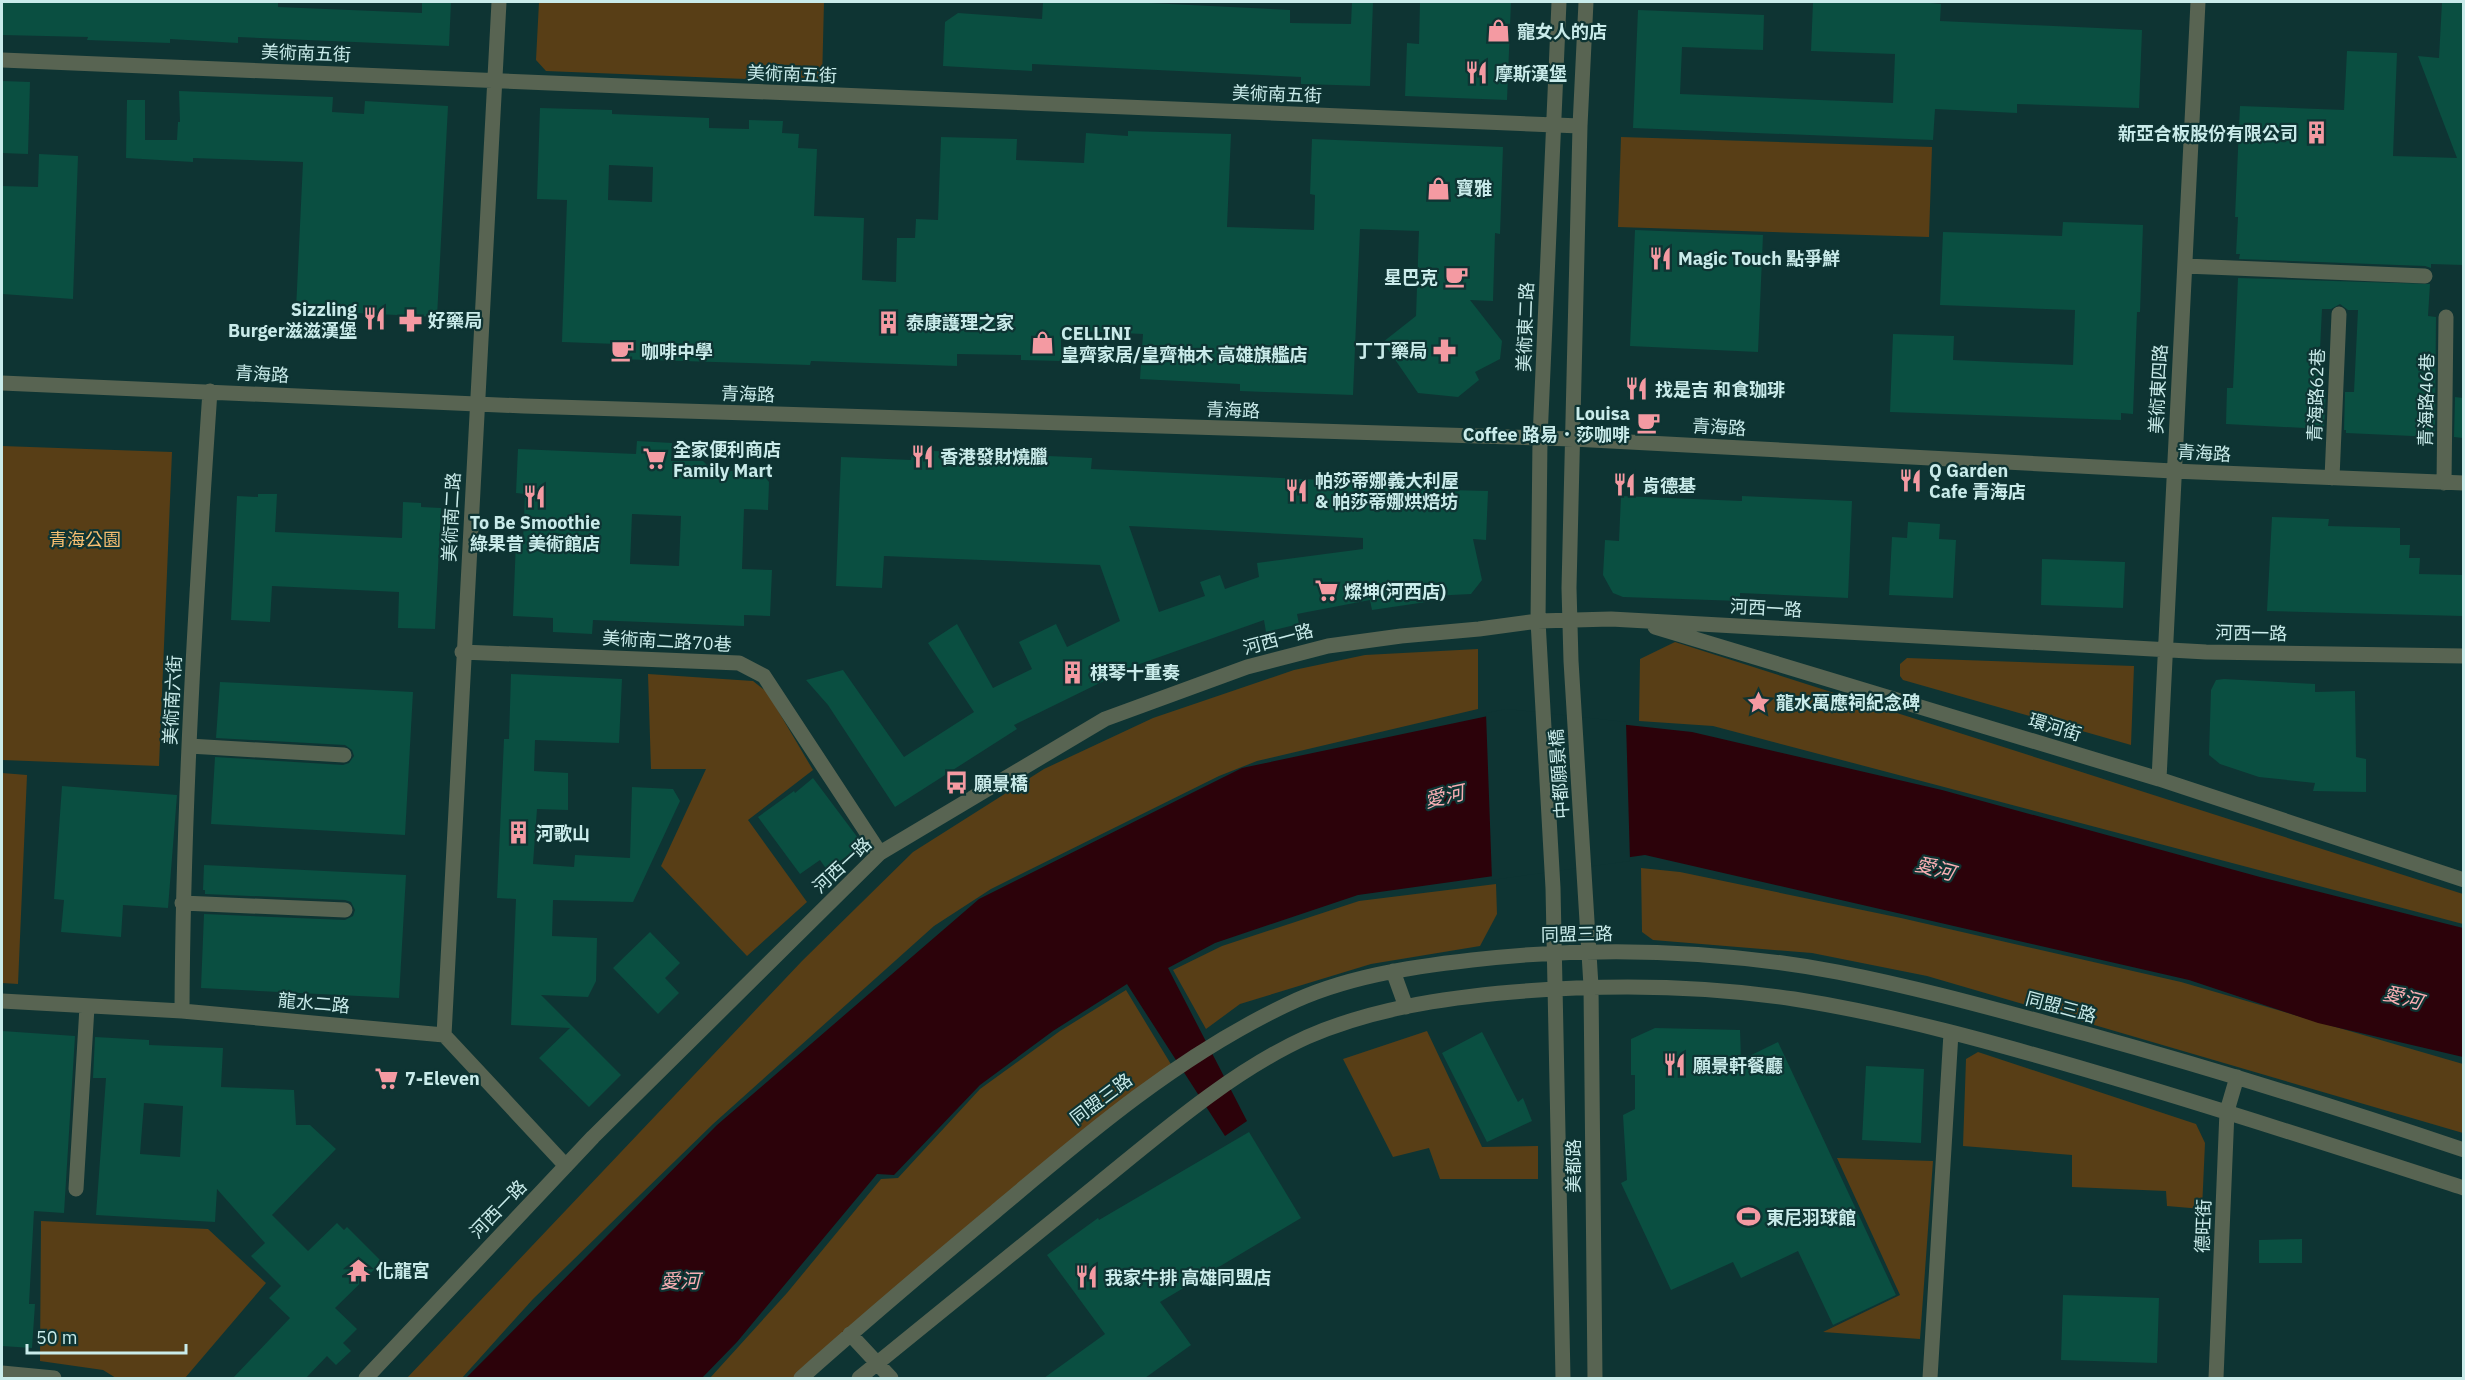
<svg xmlns="http://www.w3.org/2000/svg" width="2465" height="1380" font-family="'IBM Plex Sans','Noto Sans TC',sans-serif">
  <style>
    .green { fill: #583e16 }
    .water { fill: #2c020a }
    .pier { fill: #0e3433 }
    .building { fill: #0a4f41; fill-rule: evenodd }
    .lines { fill: none; stroke-linecap: round; stroke-linejoin: round }
    .minor { stroke: #586452; stroke-width: 15 }
    .labels { text-anchor: middle; dominant-baseline: central; stroke-width: 4.5; stroke-linejoin: round; paint-order: stroke }
    .poi-label { font-size: 18px; font-weight: bold; fill: #c9ebea; stroke: #0e3433; text-anchor: start }
    .street-label { font-size: 18px; fill: #c9ebea; stroke: #0e3433 }
    .park-label { font-size: 18px; fill: #f7bf71; stroke: #0e3433 }
    .water-label { font-size: 20px; font-style: italic; fill: #f8aeb3; stroke: #0e3433 }
  </style>
  <rect width="100%" height="100%" fill="#0e3433"/>
  <path class="green" d="M539 2H824L822 82 546 71 536 60Z
    M1621 137 1932 147 1929 237 1618 227Z
    M2 446 172 452 159 766 2 760Z
    M1675 642 2463 894V924L1713 726 1639 721 1640 659Z
    M1478 649V709L1257 761 1219 776 991 889 934 926 713 1124 533 1299 462 1378H407L802 961 913 852 1044 769 1153 718 1294 670 1365 655Z
    M1907 658 2134 666 2131 745 1903 680 1900 676V664Z
    M648 674 753 681 767 692 813 770 748 820 807 902 747 956 661 866 706 769H651Z
    M2 773 27 775 18 984 2 983Z
    M1641 868 1680 872 1901 918 2181 982 2463 1064V1133L1927 976 1812 953 1653 940 1642 932Z
    M1496 884 1497 914 1480 946 1371 964 1240 1004 1206 1029 1173 970 1222 946 1359 901Z
    M1126 990 1172 1066 877 1304 793 1378H710L787 1293 881 1179 898 1178 980 1089 1060 1031Z
    M1427 1031 1482 1147 1538 1146V1179H1440L1429 1148 1393 1157 1343 1059Z
    M1978 1052 2196 1124 2205 1143 2202 1209 2167 1206 2166 1191 2072 1187V1155L1963 1146 1966 1059Z
    M1837 1158 1933 1161 1920 1339 1823 1332 1900 1295Z
    M41 1221 208 1229 266 1283 185 1378H116L103 1370 40 1361Z"/>
  <path class="water" d="M1507 712 1692 732 1942 790 2260 877 2463 928V1057L2318 1023 2189 980 1645 855 1358 895 1215 943 1168 968 1247 1121 1225 1136 1127 984 1053 1031 980 1085 894 1175 877 1174 737 1342 702 1378H466L717 1125 979 899 1242 768Z"/>
  <path class="pier" d="M1507 709 1626 722 1630 861 1492 880 1486 713Z"/>
  <path class="building" d="M2 2H278V7L422 13V2H451L449 46 238 37V43L170 39V43L87 40 88 37 2 35Z
    M1043 2H1129L1290 10V23L1351 24 1352 2H1373L1370 86 1301 84V77L1032 64V71L943 66 945 22 958 13 1042 19Z
    M1420 2H1511L1507 100 1405 96 1407 43 1419 44Z
    M1813 2H1921L1941 4 1940 21 2142 30 2139 108 2017 104V113L1935 109 1933 140 1633 128 1638 10 1764 15 1763 50 1682 47 1680 94 1893 103 1895 54 1811 51Z
    M2442 2H2463V265L2431 264V268L2425 266 2239 259 2240 254H2236L2238 217H2235L2240 106 2344 110 2347 51 2397 53 2393 156 2457 158 2418 56 2439 58Z
    M2 81 30 82 28 154 2 153Z
    M179 91 333 97 332 112 364 114 365 101 448 106 437 317 296 310 303 162 193 158V162L176 161 126 158 127 100H145V140H177L178 122H180Z
    M540 108 612 110V114L709 118V128L749 129V120L783 121 782 133 799 134 798 148 817 149 814 216 864 218 862 280 896 282 897 238H915L916 219 938 220 941 137 1017 139 1016 160 1084 163 1086 133 1128 136V131L1231 134 1227 227 1314 230 1315 195 1310 194 1312 139 1503 147 1500 234 1495 233 1493 301 1470 300 1502 341 1500 359 1475 372 1479 380 1458 397 1418 393 1383 342 1416 316 1419 231 1360 229 1353 395 1240 391V384L1140 379 1143 334 1061 330V361L1021 360V355L957 354V366L811 361 810 365 616 359 617 344 562 342 567 200 537 199ZM609 165 653 167 652 202 608 200Z
    M39 154 78 156 73 299 2 294V186L38 187Z
    M2063 222 2143 225 2140 312H2137L2133 414 2121 413V420L1890 412 1893 334 1954 336 1953 360 2073 365 2075 310 1940 305 1943 232 2062 236Z
    M1635 230 1763 235 1758 352 1630 346Z
    M2238 278 2430 284 2428 316 2436 317 2435 437 2346 433V430H2344L2345 392H2354L2358 310H2348L2340 304 2331 309H2322L2318 390 2326 391 2324 429 2226 424 2227 388H2233Z
    M2455 397 2463 398V438L2454 437Z
    M637 441 672 443 671 461H703L713 471H760L769 482 768 510 744 509 742 569 772 570 770 616 744 615V626L593 620 592 634 553 632V618L513 616 516 540 523 541 525 494 516 493 518 449 636 454ZM632 514 681 516 679 566 630 564Z
    M912 450 1092 458 1091 469 1409 484V489L1488 491 1486 540 1473 539 1482 580 1471 594 1432 596 1433 601 1372 610 1370 600 1297 614 1299 624 1266 632 1264 620 1117 672 1118 674 1014 725 1017 729 895 807 828 705 806 680 843 670 904 757 974 712 928 643 957 624 993 688 1032 669 1019 642 1056 624 1067 647 1120 621 1100 565 884 556 882 588 836 586 841 457 911 460ZM1129 526 1363 538V549L1257 563 1259 577 1225 589 1220 575 1200 582 1205 596 1159 612Z
    M258 494H277L275 532 402 538 403 502 421 503V507L441 508 435 629 398 628 399 592 272 586 270 622 231 620 237 496 258 497Z
    M1621 496 1742 501V496L1852 501 1848 598 1740 593V601L1623 597 1613 593 1603 575 1605 540 1619 541Z
    M2272 517 2329 519 2328 526 2400 528V545H2410L2409 558H2420L2419 574 2463 575V616L2267 611Z
    M1908 522 1940 524 1939 539 1956 540 1953 598 1889 595 1892 537 1907 538Z
    M2042 559 2125 562 2123 608 2041 605Z
    M511 674 622 679 619 743 535 740 534 771 568 773V810L537 809 533 864 574 867 575 855 630 858 632 787 673 789 680 801 633 902 553 900 552 936 597 938 596 981 588 997 541 995 621 1075 589 1107 539 1058 570 1028 511 1025 516 899 497 898 504 739H509Z
    M2224 679 2315 684V692L2355 691 2356 757 2366 759V792L2313 791 2315 783 2259 777 2220 764 2209 755 2211 690 2216 680Z
    M220 682 413 692 405 835 211 824 215 757 343 765 349 763 354 756 352 750 345 745 216 738Z
    M813 778 861 842 853 858 850 854 827 870 820 860 800 874 758 817 794 791 795 793Z
    M62 786 177 795 168 908 123 905 121 937 61 932 64 900 54 899Z
    M204 865 406 875 399 998 201 988 204 914 345 920 353 916 355 910 351 902 345 900 205 894V890H203Z
    M650 932 680 963 665 978 679 993 658 1014 613 968Z
    M1655 1028 1740 1030 1741 1060 1778 1042 1896 1295 1833 1325 1798 1251 1741 1278 1733 1262 1671 1290 1621 1183 1627 1180 1623 1115 1635 1109V1075H1631V1039Z
    M2 1031 75 1036 64 1213 34 1211 29 1304H35L32 1348 2 1346Z
    M1482 1032 1518 1102 1523 1098 1532 1121 1487 1142 1442 1053Z
    M95 1037 149 1040V1045L223 1048 221 1087 294 1090 296 1125H310L336 1149 272 1215 308 1251 337 1223 344 1230 347 1227 382 1262 335 1308 357 1329 343 1343 351 1351 336 1365 327 1356 306 1378H233L290 1318 269 1298 281 1286 251 1256 265 1243 217 1189 215 1222 96 1215 106 1078H93ZM144 1103 183 1106 180 1157 140 1154Z
    M1866 1066 1924 1069 1921 1143 1862 1140Z
    M1249 1132 1301 1218 1160 1302 1191 1345 1145 1378H1044L1105 1334 1047 1255 1098 1218 1099 1220Z
    M2302 1239V1263H2259V1240Z
    M2063 1295 2159 1298 2157 1363 2061 1360Z"/>
  <g class="lines">
    <path class="minor" d="M1559 2 1540 439 1538 621 1553 888 1563 1378
      M1586 2 1580 126 1569 588 1571 661 1591 986 1595 1378
      M2 60 1580 126
      M2185 266 2425 276
      M2 383 524 406 1573 439 2173 471 2464 483
      M2332 478 2339 314
      M2444 483 2446 317
      M1655 627 2159 779 2464 880
      M462 652 739 663 764 676 880 853
      M189 746 344 755
      M2159 779 2198 2
      M182 903 345 910
      M1393 971 1406 1007
      M2 1001 182 1011 444 1035 566 1166
      M182 1011C183 804 196 597 210 391
      M444 1035 499 2
      M76 1189 87 1007
      M850 1334 891 1378
      M2 1373 54 1378
      M366 1378 593 1137 880 853 1105 719 1247 667 1328 646 1401 636 1479 629 1538 621 1611 619 2206 652 2464 656
      M801 1378C865 1321 930 1266 996 1211 1087 1134 1177 1057 1286 1005 1343 977 1410 967 1472 960 1593 946 1719 950 1838 972 1921 988 2005 1012 2087 1034 2214 1069 2339 1108 2464 1150
      M859 1378C939 1313 1019 1249 1098 1184 1162 1132 1232 1071 1307 1037 1371 1009 1443 998 1513 992 1606 984 1701 985 1794 999 1895 1015 1995 1043 2094 1072 2218 1108 2340 1148 2464 1188
      M1930 1378 1951 1033
      M2216 1378 2227 1111 2237 1077"/>
  </g>
  <defs>
    <symbol id="shop-bare" viewBox="-9 -9 18 18"><path d="M-5-2.5h2.3a2.7 3.5 0 0 1 5.4 0H5L5.5 6h-11ZM-1.5-2.5h3a1.5 2.3 0 0 0-3 0Z" fill="#f49aa2" stroke="#0e3433" stroke-width="2.5" paint-order="stroke"/></symbol>
    <symbol id="restaurant-bare" viewBox="-9 -9 18 18"><path d="M-5-6h1v4h1v-4h1v4h1v-4h1v5L-1.5 .5V6h-2V.5L-5-1ZM5-6V6H3V1.5H1.5Q1.5-4 5-6Z" fill="#f49aa2" stroke="#0e3433" stroke-width="2.5" paint-order="stroke"/></symbol>
    <symbol id="building-bare" viewBox="-9 -9 18 18"><path d="M-4-6H4V6H1V3H-1V6H-4ZM-2.5-4.3h1.7v1.8h-1.7ZM.8-4.3h1.7v1.8H.8ZM-2.5-1h1.7V.8h-1.7ZM.8-1h1.7V.8H.8Z" fill="#f49aa2" stroke="#0e3433" stroke-width="2.5" paint-order="stroke"/></symbol>
    <symbol id="cafe-bare" viewBox="-9 -9 18 18"><path d="M-5.5-4.5H6V0H3Q3 3.5 0 3.5H-2.5Q-5.5 3.5-5.5 0ZM3-3.2v2h1.7v-2ZM-6 4.5H4V6H-6Z" fill="#f49aa2" stroke="#0e3433" stroke-width="2.5" paint-order="stroke"/></symbol>
    <symbol id="pharmacy-bare" viewBox="-9 -9 18 18"><path d="M-2-6h4v4h4v4h-4v4h-4v-4h-4v-4h4Z" fill="#f49aa2" stroke="#0e3433" stroke-width="2.5" paint-order="stroke"/></symbol>
    <symbol id="supermarket-bare" viewBox="-9 -9 18 18"><path d="M-6-5.5h2.5l.6 2H6L4.5 2H-2.5L-4.4-4H-6ZM-1.5 3.2a1.3 1.3 0 1 0 .1 0ZM3 3.2a1.3 1.3 0 1 0 .1 0Z" fill="#f49aa2" stroke="#0e3433" stroke-width="2.5" paint-order="stroke"/></symbol>
    <symbol id="sight-bare" viewBox="-9 -9 18 18"><path d="M0-6L1.8-2.2L6-1.7L2.9 1.2L3.7 5.4L0 3.3L-3.7 5.4L-2.9 1.2L-6-1.7L-1.8-2.2Z" fill="#f49aa2" stroke="#0e3433" stroke-width="2.5" paint-order="stroke"/></symbol>
    <symbol id="bus-bare" viewBox="-9 -9 18 18"><path d="M-5-6H5V4H4V6H2V4H-2V6H-4V4H-5ZM-3.5-4V0h7V-4ZM-3.5 1.2v1.5H-2V1.2ZM2 1.2v1.5H3.5V1.2Z" fill="#f49aa2" stroke="#0e3433" stroke-width="2.5" paint-order="stroke"/></symbol>
    <symbol id="stadium-bare" viewBox="-9 -9 18 18"><path d="M0-5a6.5 5 0 1 0 0 10a6.5 5 0 1 0 0-10ZM-3.5-1.8h7v3.6h-7Z" fill="#f49aa2" stroke="#0e3433" stroke-width="2.5" paint-order="stroke"/></symbol>
    <symbol id="temple-bare" viewBox="-9 -9 18 18"><path d="M0-6L5-2H3V0L6.5 2.5H4V6H1.5V3h-3V6H-4V2.5H-6.5L-3 0V-2H-5Z" fill="#f49aa2" stroke="#0e3433" stroke-width="2.5" paint-order="stroke"/></symbol>
  </defs>
  <g fill-rule="evenodd">
    <use href="#shop-bare" x="1482" y="14" width="33" height="33"/>
    <use href="#restaurant-bare" x="1460" y="56" width="33" height="33"/>
    <use href="#building-bare" x="2300" y="116" width="33" height="33"/>
    <use href="#shop-bare" x="1422" y="172" width="33" height="33"/>
    <use href="#restaurant-bare" x="1644" y="242" width="33" height="33"/>
    <use href="#cafe-bare" x="1440" y="260" width="33" height="33"/>
    <use href="#restaurant-bare" x="358" y="302" width="33" height="33"/>
    <use href="#pharmacy-bare" x="394" y="304" width="33" height="33"/>
    <use href="#building-bare" x="872" y="306" width="33" height="33"/>
    <use href="#shop-bare" x="1026" y="326" width="33" height="33"/>
    <use href="#pharmacy-bare" x="1428" y="334" width="33" height="33"/>
    <use href="#cafe-bare" x="606" y="334" width="33" height="33"/>
    <use href="#restaurant-bare" x="1620" y="372" width="33" height="33"/>
    <use href="#cafe-bare" x="1632" y="406" width="33" height="33"/>
    <use href="#restaurant-bare" x="906" y="440" width="33" height="33"/>
    <use href="#supermarket-bare" x="638" y="442" width="33" height="33"/>
    <use href="#restaurant-bare" x="1894" y="464" width="33" height="33"/>
    <use href="#restaurant-bare" x="1608" y="468" width="33" height="33"/>
    <use href="#restaurant-bare" x="1280" y="474" width="33" height="33"/>
    <use href="#restaurant-bare" x="518" y="480" width="33" height="33"/>
    <use href="#supermarket-bare" x="1310" y="574" width="33" height="33"/>
    <use href="#building-bare" x="1056" y="656" width="33" height="33"/>
    <use href="#sight-bare" x="1742" y="686" width="33" height="33"/>
    <use href="#bus-bare" x="940" y="766" width="33" height="33"/>
    <use href="#building-bare" x="502" y="816" width="33" height="33"/>
    <use href="#restaurant-bare" x="1658" y="1048" width="33" height="33"/>
    <use href="#supermarket-bare" x="370" y="1062" width="33" height="33"/>
    <use href="#stadium-bare" x="1732" y="1200" width="33" height="33"/>
    <use href="#temple-bare" x="342" y="1254" width="33" height="33"/>
    <use href="#restaurant-bare" x="1070" y="1260" width="33" height="33"/>
  </g>
  <g class="labels">
    <g class="poi-label">
      <text x="1517" y="31">寵女人的店</text>
      <text x="1495" y="73">摩斯漢堡</text>
      <text x="2298" y="133" text-anchor="end">新亞合板股份有限公司</text>
      <text x="1456" y="188">寶雅</text>
      <text x="1678" y="258">Magic Touch 點爭鮮</text>
      <text x="1438" y="277" text-anchor="end">星巴克</text>
      <text x="357" y="309" text-anchor="end">Sizzling<tspan x="357" dy="21">Burger滋滋漢堡</tspan></text>
      <text x="428" y="320">好藥局</text>
      <text x="906" y="322">泰康護理之家</text>
      <text x="1061" y="333">CELLINI<tspan x="1061" dy="21">皇齊家居/皇齊柚木 高雄旗艦店</tspan></text>
      <text x="1427" y="350" text-anchor="end">丁丁藥局</text>
      <text x="641" y="351">咖啡中學</text>
      <text x="1655" y="389">找是吉 和食珈琲</text>
      <text x="1630" y="413" text-anchor="end">Louisa<tspan x="1630" dy="21">Coffee 路易．莎咖啡</tspan></text>
      <text x="673" y="449">全家便利商店<tspan x="673" dy="21">Family Mart</tspan></text>
      <text x="940" y="456">香港發財燒臘</text>
      <text x="1929" y="470">Q Garden<tspan x="1929" dy="21">Cafe 青海店</tspan></text>
      <text x="1315" y="480">帕莎蒂娜義大利屋<tspan x="1315" dy="21">&amp; 帕莎蒂娜烘焙坊</tspan></text>
      <text x="1642" y="485">肯德基</text>
      <text x="535" y="522" text-anchor="middle">To Be Smoothie<tspan x="535" dy="21">綠果昔 美術館店</tspan></text>
      <text x="1344" y="591">燦坤(河西店)</text>
      <text x="1090" y="672">棋琴十重奏</text>
      <text x="1776" y="702">龍水萬應祠紀念碑</text>
      <text x="974" y="783">願景橋</text>
      <text x="536" y="833">河歌山</text>
      <text x="1693" y="1065">願景軒餐廳</text>
      <text x="405" y="1078">7-Eleven</text>
      <text x="1766" y="1217">東尼羽球館</text>
      <text x="376" y="1270">化龍宮</text>
      <text x="1105" y="1277">我家牛排 高雄同盟店</text>
    </g>
    <g class="street-label">
      <text transform="translate(306 53) rotate(2)">美術南五街</text>
      <text transform="translate(792 74) rotate(2)">美術南五街</text>
      <text transform="translate(1277 94) rotate(2)">美術南五街</text>
      <text transform="translate(1525 327) rotate(-88)">美術東二路</text>
      <text transform="translate(262 374) rotate(3)">青海路</text>
      <text transform="translate(2158 389) rotate(-87)">美術東四路</text>
      <text transform="translate(748 394) rotate(2)">青海路</text>
      <text transform="translate(2316 395) rotate(-88)">青海路62巷</text>
      <text transform="translate(2426 400) rotate(-89)">青海路46巷</text>
      <text transform="translate(1233 410) rotate(2)">青海路</text>
      <text transform="translate(1719 427) rotate(3)">青海路</text>
      <text transform="translate(2204 453) rotate(3)">青海路</text>
      <text transform="translate(451 517) rotate(-87)">美術南二路</text>
      <text transform="translate(1766 608) rotate(3)">河西一路</text>
      <text transform="translate(2251 633) rotate(1)">河西一路</text>
      <text transform="translate(1278 639) rotate(-15)">河西一路</text>
      <text transform="translate(667 641) rotate(3)">美術南二路70巷</text>
      <text transform="translate(172 700) rotate(-87)">美術南六街</text>
      <text transform="translate(2055 727) rotate(17)">環河街</text>
      <text transform="translate(1559 774) rotate(-94)">中都願景橋</text>
      <text transform="translate(842 865) rotate(-43)">河西一路</text>
      <text transform="translate(1577 934) rotate(-1)">同盟三路</text>
      <text transform="translate(314 1003) rotate(5)">龍水二路</text>
      <text transform="translate(2061 1007) rotate(15)">同盟三路</text>
      <text transform="translate(1101 1099) rotate(-37)">同盟三路</text>
      <text transform="translate(1573 1166) rotate(-90)">美都路</text>
      <text transform="translate(498 1209) rotate(-46)">河西一路</text>
      <text transform="translate(2203 1226) rotate(-88)">德旺街</text>
    </g>
    <g class="park-label">
      <text x="85" y="539">青海公園</text>
    </g>
    <g class="water-label">
      <text transform="translate(1444 796) rotate(-13)">愛河</text>
      <text transform="translate(1935 868) rotate(15)">愛河</text>
      <text transform="translate(2403 997) rotate(15)">愛河</text>
      <text x="680" y="1280">愛河</text>
    </g>
  </g>
  <rect width="2465" height="1380" fill="none" stroke="#c9ebea" stroke-width="6"/>
  <path d="M27 1344v9h159v-9" fill="none" stroke="#c9ebea" stroke-width="3"/>
  <text x="36" y="1344" font-size="18" fill="#c9ebea" stroke="#0e3433" stroke-width="4.5" paint-order="stroke">50 m</text>
</svg>
